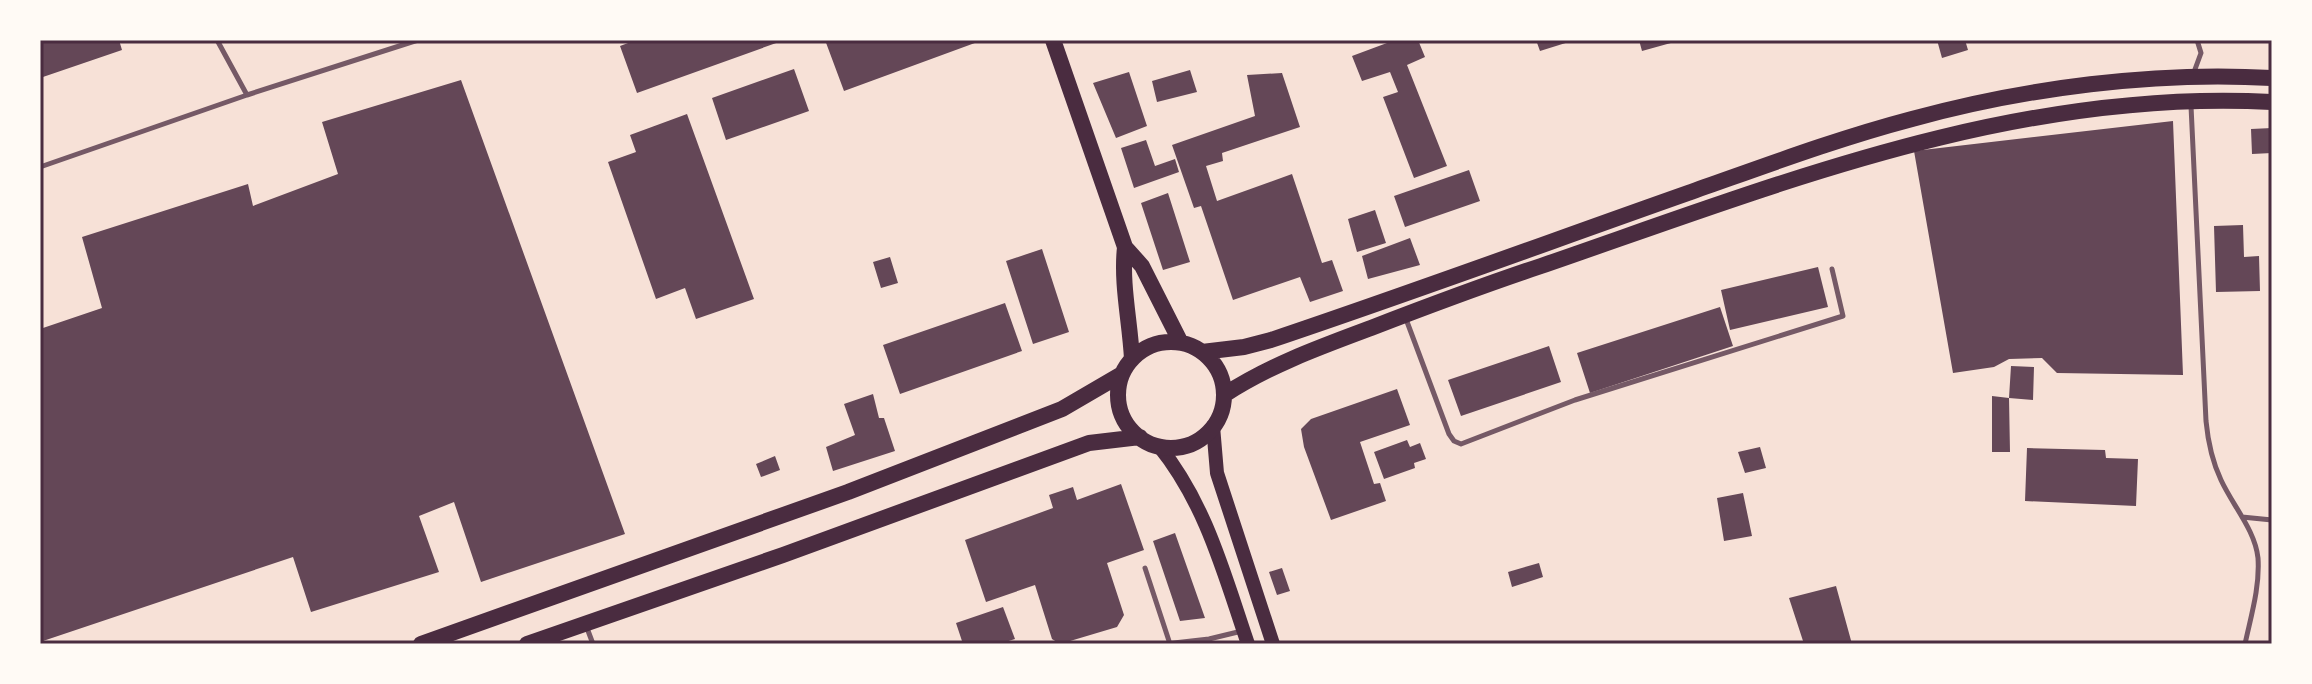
<svg xmlns="http://www.w3.org/2000/svg" width="2312" height="684" font-family="'Roboto Condensed',sans-serif">
  <style>
    .building { fill: #644757 }
    .lines { fill: none; stroke-linecap: round; stroke-linejoin: round }
    .service { stroke: #755966; stroke-width: 5 }
    .secondary { stroke: #4a2c40; stroke-width: 14 }
    .primary { stroke: #4a2c40; stroke-width: 16 }
    .neatline { fill: none; stroke: #4a2c40; stroke-width: 3 }
  </style>
  <rect width="100%" height="100%" fill="#f7e1d7"/>
  <path class="building" d="M40 40H119L122 50 40 78Z
    M636 40H779V42L637 93 620 46Z
    M825 40H983L844 91Z
    M1395 40H1418L1425 57 1407 65 1447 166 1414 178 1383 97 1398 92 1390 72 1362 81 1352 56Z
    M1536 40H1572V41L1540 51Z
    M1639 40H1677L1678 41 1642 51Z
    M1937 40H1965L1968 50 1942 58Z
    M794 69 809 111 726 140 712 98Z
    M1190 70 1197 92 1157 102 1152 81Z
    M1129 72 1147 126 1116 138 1093 83Z
    M1282 73 1300 127 1222 153 1223 161 1206 166 1217 201 1292 174 1322 263 1332 260 1343 291 1310 302 1300 277 1233 300 1201 206 1194 208 1172 145 1255 116 1247 75Z
    M461 80 625 534 481 582 454 502 419 516 439 572 311 612 293 557 40 642V329L102 308 82 237 248 184 253 206 338 174 322 122Z
    M687 114 754 299 696 319 685 288 656 299 608 162 636 152 630 135Z
    M2173 121 2183 375 2057 373 2042 358 2009 359 1994 367 1953 373 1914 151Z
    M2272 128V153L2252 154 2251 129Z
    M1146 140 1155 166 1175 159 1179 172 1134 188 1121 148Z
    M1469 170 1480 201 1405 227 1394 196Z
    M1168 193 1190 262 1163 270 1141 203Z
    M1375 210 1386 243 1357 252 1348 219Z
    M2243 225 2244 257 2259 256 2260 291 2216 292 2214 226Z
    M1410 238 1420 265 1368 279 1362 256Z
    M1042 249 1069 332 1033 344 1006 261Z
    M890 257 898 283 881 288 873 262Z
    M1818 267 1828 307 1730 330 1721 290Z
    M1005 303 1022 351 900 394 883 345Z
    M1720 307 1733 346 1590 393 1577 353Z
    M1549 346 1561 382 1461 416 1448 380Z
    M2011 366 2034 367 2033 400 2009 398Z
    M1397 389 1410 425 1360 442 1374 484 1380 483 1386 501 1331 520 1304 447 1301 429 1311 419Z
    M873 394 879 418H884L895 451 833 471 826 447 855 435 844 404Z
    M1992 396 2009 398 2010 452H1992Z
    M1407 440 1410 447 1420 443 1426 459 1414 463 1415 468 1384 479 1374 452Z
    M1760 447 1766 468 1745 473 1738 452Z
    M2027 448 2105 450 2106 458 2138 459 2136 506 2025 501Z
    M775 456 780 470 761 477 756 464Z
    M1121 484 1144 550 1107 563 1124 615 1117 627 1060 644 1052 639 1035 585 986 602 965 540 1053 508 1049 495 1073 487 1077 500Z
    M1743 493 1752 536 1724 541 1717 498Z
    M1175 533 1205 618 1180 621 1153 541Z
    M1539 563 1543 577 1512 587 1508 572Z
    M1282 568 1290 591 1277 595 1269 572Z
    M1836 586 1852 644H1804L1789 598Z
    M1003 607 1015 639 999 644H963L956 623Z"/>
  <g class="lines">
    <path class="service" d="M217 40 247 95
      M2194 72 2201 53 2197 40
      M2191 106 2206 421C2208 442 2212 461 2221 480 2233 506 2255 530 2258 558 2260 587 2251 616 2245 644
      M40 167 247 95 418 40
      M1406 319 1449 434 1454 441 1461 444 1575 400 1843 316 1832 269
      M2242 517 2272 520
      M1145 568 1170 644
      M587 628 593 644
      M1165 644 1209 639 1242 631"/>
    <path class="secondary" d="M1213 426 1217 473 1273 644
      M1159 446C1206 504 1224 574 1248 644"/>
    <path class="primary" d="M1053 40 1125 247 1142 266 1181 343
      M1125 247C1121 284 1130 321 1132 359
      M1118 395a53 53 0 1 1 106 0a53 53 0 1 1-106 0Z
      M1202 352 1244 347 1271 340C1411 293 1549 242 1688 193 1762 167 1836 139 1912 119 2025 88 2155 71 2272 78
      M1224 395C1270 365 1320 347 1371 328 1428 306 1484 285 1541 266 1779 184 2016 88 2272 102
      M421 644 848 492 1062 409 1122 374
      M527 644 783 555 1089 443 1140 437"/>
  </g>
  <rect width="2312" height="684" fill="none" stroke="#fffaf5" stroke-width="84"/>
  <rect x="42" y="42" width="2228" height="600" class="neatline"/>
</svg>
